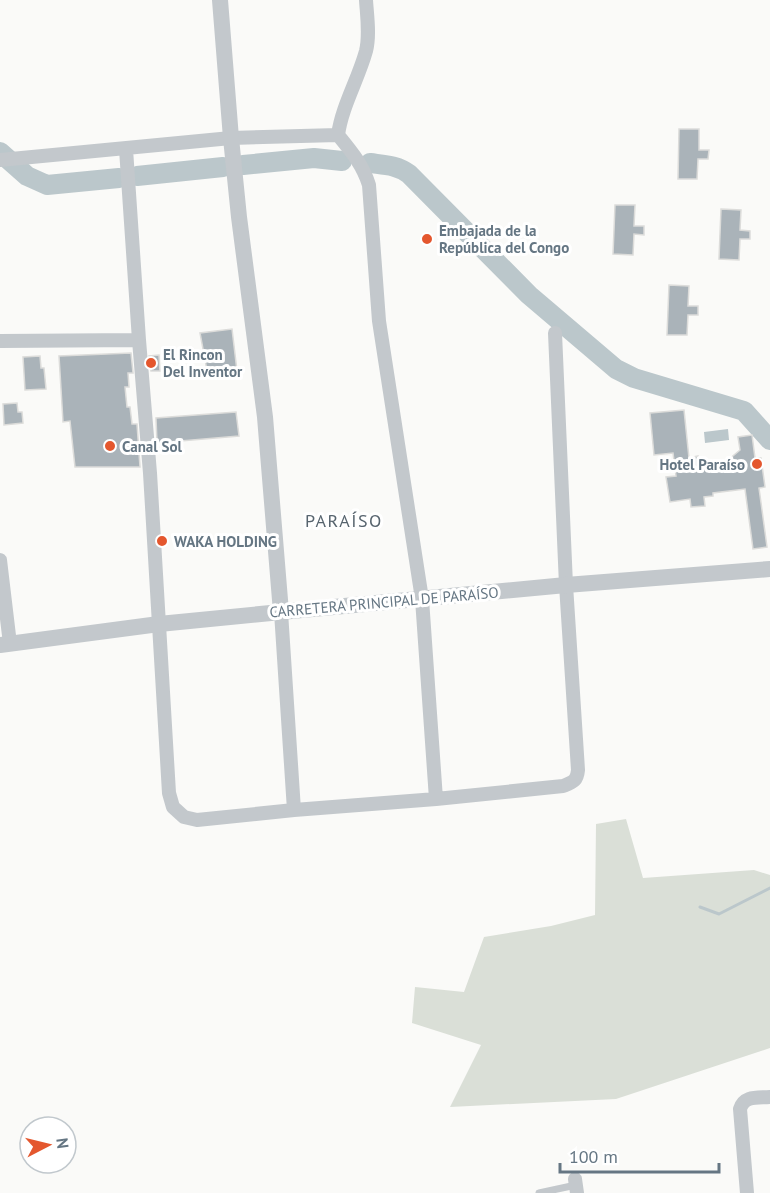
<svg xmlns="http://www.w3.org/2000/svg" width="770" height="1193" font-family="'PT Sans',sans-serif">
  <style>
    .green { fill: #dadfd7 }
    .water { fill: #bbc7cb }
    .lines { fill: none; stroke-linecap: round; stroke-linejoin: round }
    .stream { stroke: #bbc7cb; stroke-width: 3 }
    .river { stroke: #bbc7cb; stroke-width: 20 }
    .building { fill: #aab3b9; stroke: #dcdcda; stroke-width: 1.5 }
    .service { stroke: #c3c8cc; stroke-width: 7 }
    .minor { stroke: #c3c8cc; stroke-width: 14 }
    .tertiary { stroke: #c3c8cc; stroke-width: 16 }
    .poi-dot { fill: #e4572e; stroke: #fff; stroke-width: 2 }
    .labels { text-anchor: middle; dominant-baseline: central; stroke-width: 6; stroke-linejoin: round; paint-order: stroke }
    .poi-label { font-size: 15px; font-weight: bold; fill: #657683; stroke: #fff; text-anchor: start }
    .street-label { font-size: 15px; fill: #657683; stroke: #fff }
    .quarter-label { font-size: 18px; letter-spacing: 1.5px; fill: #57646e; stroke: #fff }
  </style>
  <rect width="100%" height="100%" fill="#fafaf8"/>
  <path class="green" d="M626 819 643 878 754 870 770 875V1048L616 1099 450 1107 481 1045 412 1023 415 987 464 992 484 937 551 926 595 915 596 824Z"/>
  <path class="water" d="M728 429 729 440 705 443 704 432Z"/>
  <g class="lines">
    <path class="stream" d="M700 907 719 914 770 888"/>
    <path class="river" d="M0 152 27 176 47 185 119 178
      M370 163C385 165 397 165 409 174L529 295 616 369 634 378 744 411 770 440
      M243 165 314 158 342 161
      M137 176 223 167"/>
  </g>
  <path class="building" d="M679 129H699V150H709L708 159H698L697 179H678Z
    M615 205H635L634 226H644V235L634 234 633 255 613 254Z
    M721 209 741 210 740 230 750 231V239H740L739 260 719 259Z
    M669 285 689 286 688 306H698V315H688L687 335H667Z
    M232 329 237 371 208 376 200 333Z
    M131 353 133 373H128L129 387H125L127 407H130L132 424H137L140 467H75L70 421 63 422 59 356Z
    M159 355 160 371H151L149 356Z
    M40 356 41 368H44L46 389 25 390 23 357Z
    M17 403 18 412H22L23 423 4 425 3 404Z
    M684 410 689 458 698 456 699 463 728 460 740 450 738 437 752 435 755 458H761L765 487 759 488 767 547 753 549 745 489 713 493V496L704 497 705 506 691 507 690 499 670 502 666 477 676 476 673 453 654 455 650 413Z
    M236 412 239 436 157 443 156 418Z"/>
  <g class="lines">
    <path class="service" d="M539 1193 576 1185"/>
    <path class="minor" d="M366 0C367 16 370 35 366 51 358 80 342 106 338 135 351 151 363 165 369 185L379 321 422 599 436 799
      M126 149 139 340 150 473 169 793 173 807 184 817 197 820 294 810 436 799 563 786C573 782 577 781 578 770L566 585 555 333
      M0 160 231 138 338 135
      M0 341 139 340
      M0 560 10 644
      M281 612 294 810
      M575 1179 577 1193
      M747 1193 740 1109C744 1095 758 1098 770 1097"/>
    <path class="tertiary" d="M220 0 231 138 239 217 265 417 281 612
      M0 645 159 624 281 612 566 585 770 569"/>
  </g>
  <g class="poi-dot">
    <circle cx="427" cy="239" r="6"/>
    <circle cx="151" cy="363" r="6"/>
    <circle cx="110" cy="446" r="6"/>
    <circle cx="757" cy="464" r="6"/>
    <circle cx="162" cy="541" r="6"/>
  </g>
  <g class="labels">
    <g class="poi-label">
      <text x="439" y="230">Embajada de la<tspan x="439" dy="17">República del Congo</tspan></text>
      <text x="163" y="354">El Rincon<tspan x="163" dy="17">Del Inventor</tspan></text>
      <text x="122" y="446">Canal Sol</text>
      <text x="745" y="464" text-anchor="end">Hotel Paraíso</text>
      <text x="174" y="541">WAKA HOLDING</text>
    </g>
    <g class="street-label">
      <text transform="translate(384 602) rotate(-5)">CARRETERA PRINCIPAL DE PARAÍSO</text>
    </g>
    <g class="quarter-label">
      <text x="344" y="520">PARAÍSO</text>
    </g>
  </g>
  <g transform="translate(48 1145) rotate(83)"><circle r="28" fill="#ffffff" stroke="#c1c8cd" stroke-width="1.5"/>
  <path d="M0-4.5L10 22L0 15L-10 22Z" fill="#e4572e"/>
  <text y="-9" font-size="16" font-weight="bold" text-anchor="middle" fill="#657683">N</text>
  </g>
  <path d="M560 1163v9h159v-9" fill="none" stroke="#657683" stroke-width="3"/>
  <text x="569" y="1163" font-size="18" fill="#657683" stroke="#ffffff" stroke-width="4.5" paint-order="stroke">100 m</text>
</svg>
